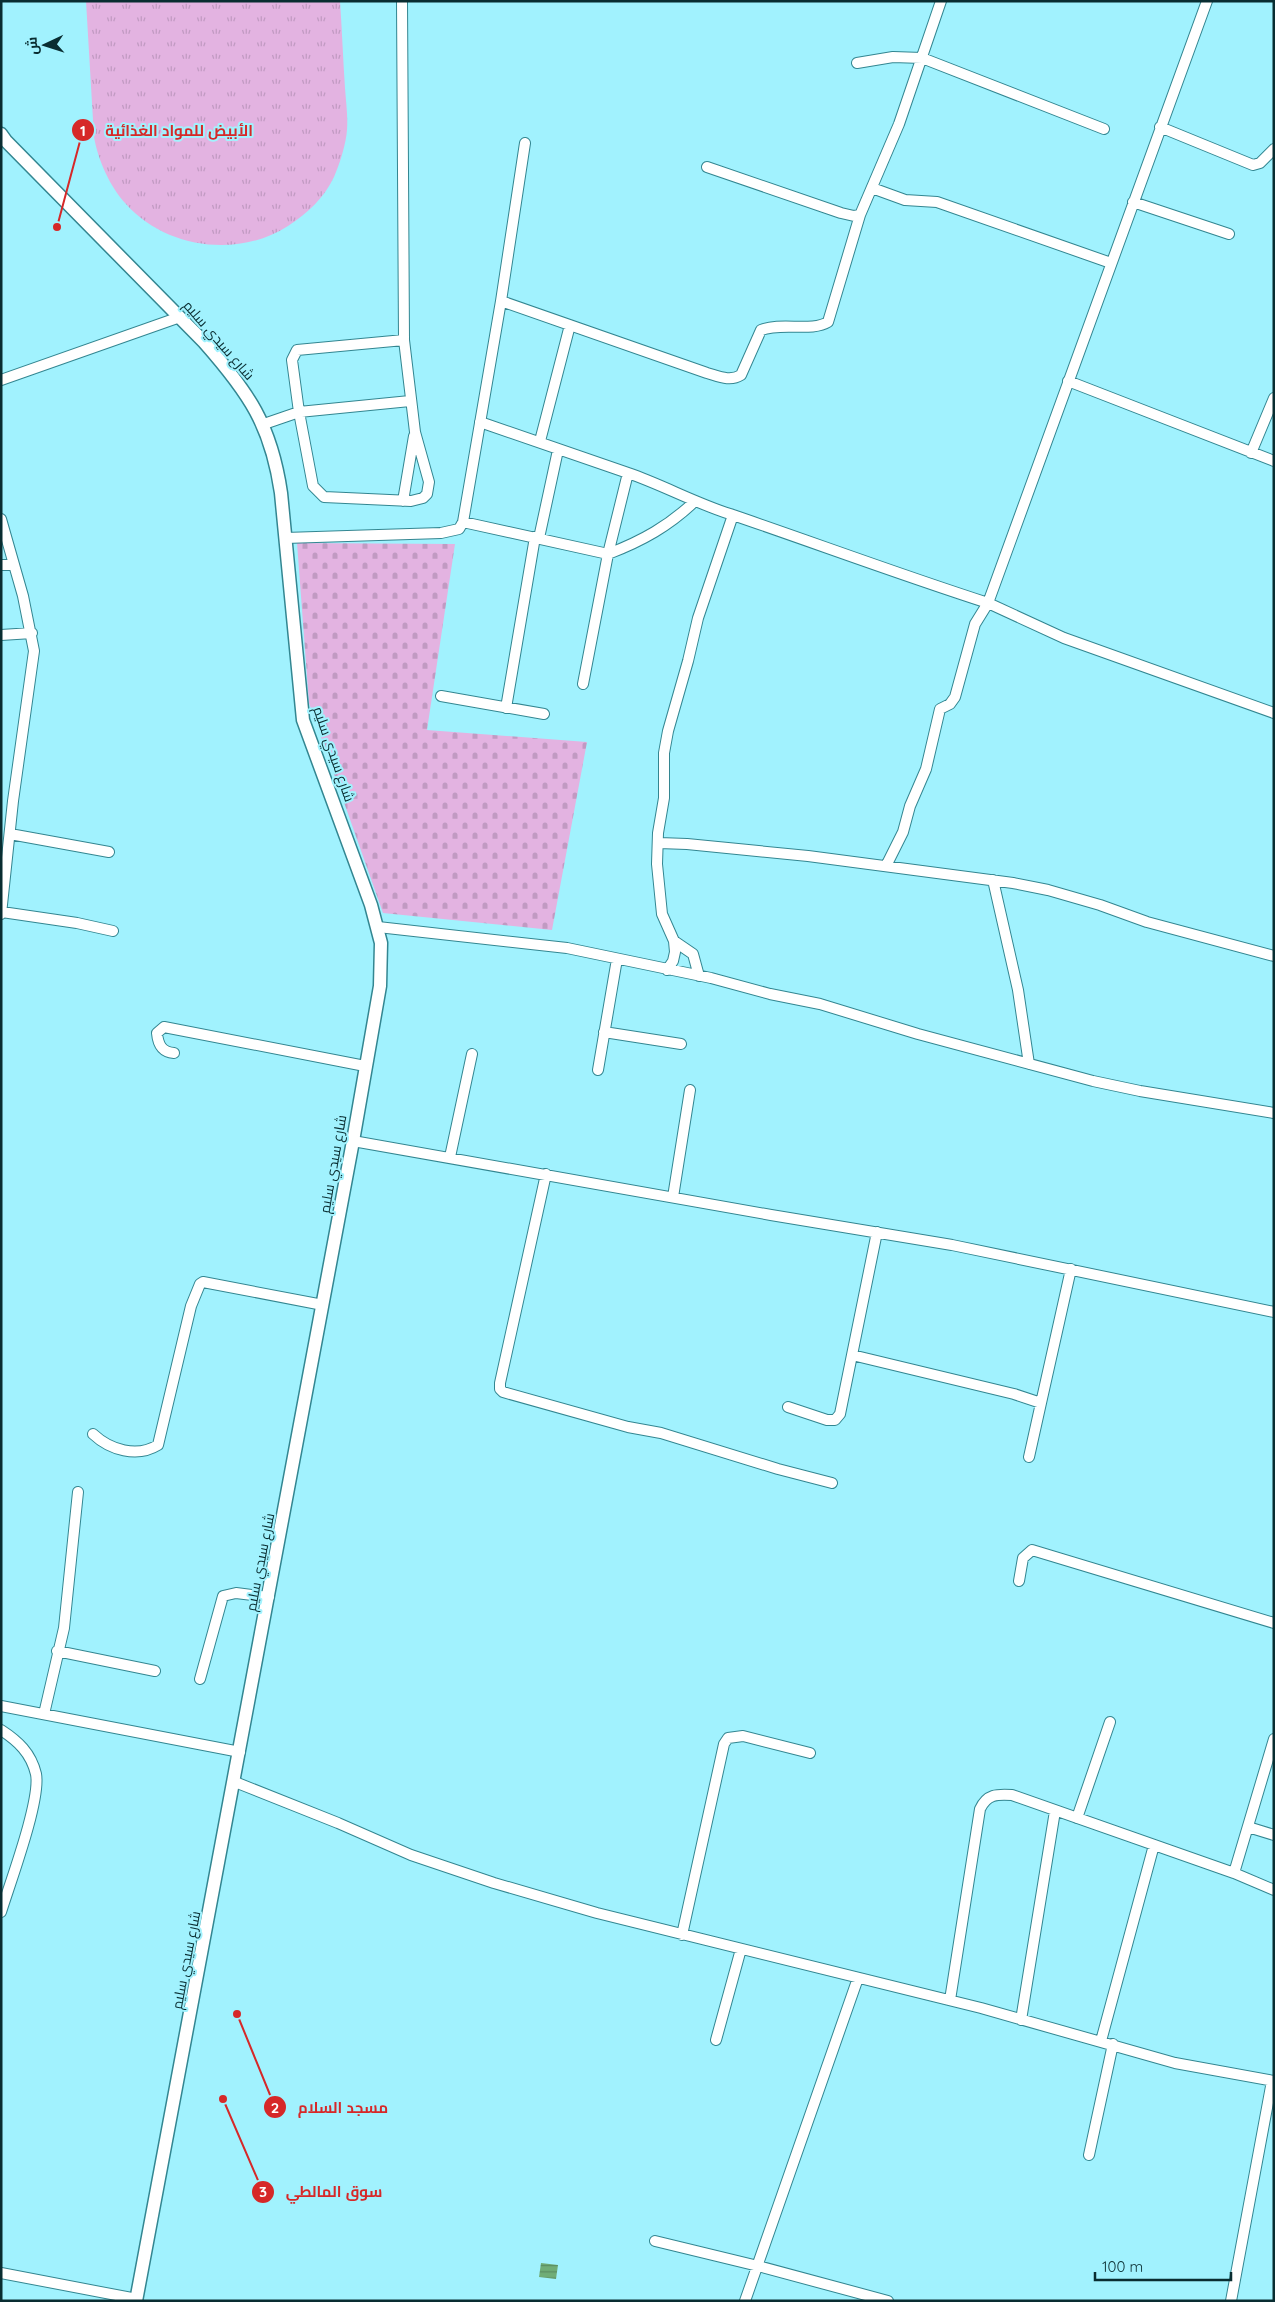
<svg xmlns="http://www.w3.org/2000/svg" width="1275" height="2302" font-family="Quicksand,Cairo,sans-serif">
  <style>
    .grass { fill: url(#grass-tufts) }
    .cemetery { fill: url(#cemetery-stones) }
    .water { fill: url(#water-rules) }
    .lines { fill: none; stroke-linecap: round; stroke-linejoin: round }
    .minor-casing { stroke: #338691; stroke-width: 12 }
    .major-casing { stroke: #338691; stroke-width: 15 }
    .minor { stroke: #fff; stroke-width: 10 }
    .major { stroke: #fff; stroke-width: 12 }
    .labels { text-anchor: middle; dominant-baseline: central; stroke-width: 4; stroke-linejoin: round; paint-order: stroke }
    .street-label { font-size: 14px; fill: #092d31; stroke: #a1f2fe }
    .leader { fill: none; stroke: #d62828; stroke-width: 2 }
    .callout-dot { fill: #d62828; stroke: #a1f2fe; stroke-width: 2 }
    .mark-label { font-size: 15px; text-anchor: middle; font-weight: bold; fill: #fff }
    .callout-label { font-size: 15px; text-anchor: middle; font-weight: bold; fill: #d62828; stroke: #a1f2fe; stroke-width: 4; stroke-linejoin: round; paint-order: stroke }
  </style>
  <defs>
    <pattern id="grass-tufts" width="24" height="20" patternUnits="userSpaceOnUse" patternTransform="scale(1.25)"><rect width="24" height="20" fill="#e3b3e1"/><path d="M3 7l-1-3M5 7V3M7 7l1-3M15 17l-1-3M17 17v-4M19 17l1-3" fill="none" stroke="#c19ac2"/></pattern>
    <pattern id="cemetery-stones" width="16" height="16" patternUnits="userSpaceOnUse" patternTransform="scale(1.25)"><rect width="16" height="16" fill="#e3b3e1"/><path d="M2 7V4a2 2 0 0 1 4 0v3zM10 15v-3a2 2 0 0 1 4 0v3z" fill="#c19ac2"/></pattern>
    <pattern id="water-rules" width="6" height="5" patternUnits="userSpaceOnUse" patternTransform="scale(1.25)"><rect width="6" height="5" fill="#70ad77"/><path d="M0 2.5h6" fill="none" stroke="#5a8d62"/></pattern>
  </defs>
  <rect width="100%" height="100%" fill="#a1f2fe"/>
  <path class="grass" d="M86 1H340C342 30 343 59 345 88 346 102 348 116 347 130 346 144 340 163 334 177 324 198 308 213 288 226 239 258 166 249 126 204 110 187 98 160 94 137Z"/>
  <path class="cemetery" d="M297 543 455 544 427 730 587 742 552 930 383 913 309 703Z"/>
  <path class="water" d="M541 2263 558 2265 556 2279 539 2277Z"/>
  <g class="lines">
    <defs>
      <path id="minor" d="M402 1 404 340 415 432 429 482 427 494 423 498 411 501 324 497 313 486 299 412 292 360 297 350 404 340
        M1207 1 988 603 1064 638 1274 713
        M857 63 893 57 922 58 1104 129
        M1160 127 1253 165 1260 163 1274 149
        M707 167 841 213 854 216 860 215 899 124 941 1
        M872 188 905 200 937 202 1111 263
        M1133 202 1229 234
        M501 301 707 373C718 376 730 382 741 375L761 330C781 322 812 332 828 322L860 215
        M1 380 180 317
        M1068 381 1274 461
        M264 424 299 412 410 401
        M540 441 570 325
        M1251 453 1274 398
        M628 473C663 485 695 503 730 514 815 543 901 575 988 603L975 624 955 697 950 704 940 709 926 769 910 806 903 832 886 866
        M403 501 414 436
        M1 519 23 596 34 651 13 801 1 914
        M463 522 608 554 628 473 480 422
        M285 538 441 533 459 529 463 522 501 301 525 143
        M539 538 558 450
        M1 565H14
        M1 635 32 633
        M583 684 608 554C642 541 669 526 695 501
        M441 696 544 714
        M506 708 535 537
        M10 834 109 852
        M659 843 687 844 808 856 1013 883 1048 890 1100 905 1147 922 1274 956
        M993 880 1018 990 1029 1064
        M2 912 77 923 113 931
        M378 927 567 948 711 978 770 994 820 1004 918 1034 1093 1081 1140 1091 1274 1113
        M674 941 693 954 699 976
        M667 970 673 961 675 952 674 941 662 914 657 864 658 833 664 798V753L668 731 688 661 698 618 733 515
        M604 1032 681 1044
        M174 1053C162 1052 158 1045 157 1033L164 1027 365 1066
        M598 1070 617 959
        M353 1141 771 1215 952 1245 1274 1312
        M450 1157 472 1054
        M546 1174 500 1383V1389L503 1392 628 1427 661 1433 778 1469 832 1483
        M673 1197 690 1090
        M852 1355 1014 1394 1041 1403 1029 1457
        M1041 1403 1071 1269
        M788 1407 827 1420H835L840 1414 877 1232
        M93 1434C110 1450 137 1458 158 1445L191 1306 200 1284 203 1282 323 1305
        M1019 1581 1023 1558 1032 1550 1274 1623
        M57 1651 155 1671
        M200 1679 223 1596 236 1593 269 1597
        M1 1706 240 1752
        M44 1714 64 1628 78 1492
        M1 1730C18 1741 31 1753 36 1774 41 1800 10 1883 1 1912
        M1274 1739 1234 1873 1274 1890
        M235 1782 338 1823 411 1855 494 1883 597 1913 981 2008 1175 2063 1274 2081
        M1077 1818 1110 1722
        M1248 1827 1274 1835
        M682 1935 724 1744 728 1738 743 1736 810 1753
        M950 2000 980 1809C987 1794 997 1794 1012 1795L1234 1873
        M1021 2020 1055 1811
        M716 2040 741 1949
        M1101 2041 1154 1845
        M1089 2155 1113 2044
        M655 2241 758 2266 888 2301
        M1 2273 137 2299
        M745 2301 858 1978
        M1231 2301 1272 2081"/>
      <path id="major" d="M1 134 6 141 204 342C249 393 271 425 281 493L303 720 371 905 381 943 380 986 353 1141 136 2301"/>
    </defs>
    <use href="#minor" class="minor-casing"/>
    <use href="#major" class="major-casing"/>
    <use href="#minor" class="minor"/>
    <use href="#major" class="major"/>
  </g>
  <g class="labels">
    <g class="street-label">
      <text transform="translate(219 340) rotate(49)">شارع سيدي سليم</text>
      <text transform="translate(334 754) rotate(71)">شارع سيدي سليم</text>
      <text transform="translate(333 1164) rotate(-80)">شارع سيدي سليم</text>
      <text transform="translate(260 1562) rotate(-79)">شارع سيدي سليم</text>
      <text transform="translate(186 1960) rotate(-79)">شارع سيدي سليم</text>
    </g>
  </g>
  <path class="leader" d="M57 227L83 130M237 2014L275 2107M223 2099L263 2192"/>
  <g class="callout-dot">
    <circle cx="57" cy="227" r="5"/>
    <circle cx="237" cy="2014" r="5"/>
    <circle cx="223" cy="2099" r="5"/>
    <circle cx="83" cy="130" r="12"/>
    <circle cx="275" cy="2107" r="12"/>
    <circle cx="263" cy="2192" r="12"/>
  </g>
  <g class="mark-label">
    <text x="83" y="136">1</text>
    <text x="275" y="2113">2</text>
    <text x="263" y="2197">3</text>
  </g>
  <g class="callout-label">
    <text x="179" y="136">الأبيض للمواد الغذائية</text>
    <text x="343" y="2113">مسجد السلام</text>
    <text x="334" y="2197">سوق المالطي</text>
  </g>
  <rect width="1275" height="2302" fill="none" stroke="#092d31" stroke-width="5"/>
  <g transform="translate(45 45) rotate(266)" stroke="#a1f2fe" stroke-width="4" paint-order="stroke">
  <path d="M0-4L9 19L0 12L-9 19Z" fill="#092d31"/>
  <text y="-8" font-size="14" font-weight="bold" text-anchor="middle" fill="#092d31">ش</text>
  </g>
  <path d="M1095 2272v8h136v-8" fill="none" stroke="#092d31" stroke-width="2.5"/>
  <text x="1102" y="2272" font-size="15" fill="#092d31" stroke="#a1f2fe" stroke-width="4" paint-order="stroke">100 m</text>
</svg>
